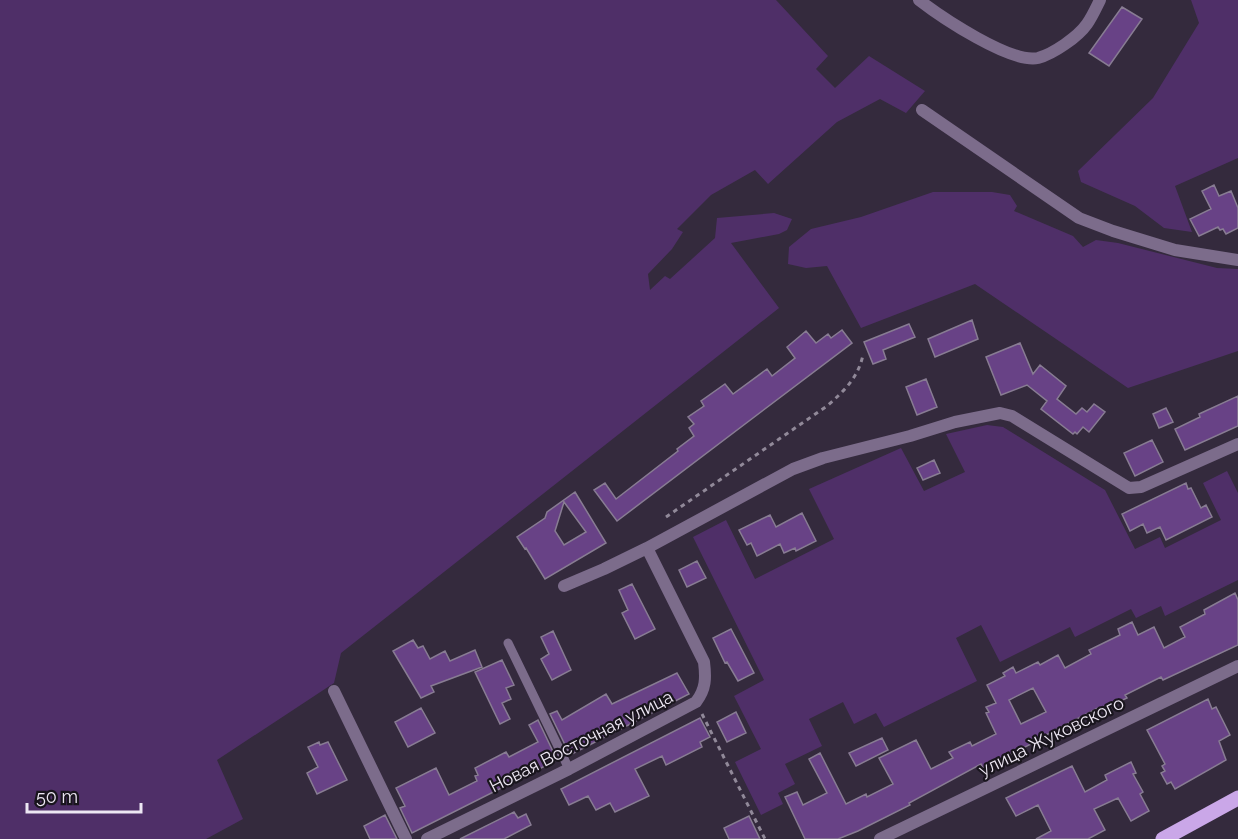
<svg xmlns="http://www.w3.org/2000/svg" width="1238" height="839" font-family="Raleway,sans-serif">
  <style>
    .green { fill: #4f2f68 }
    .building { fill: #684286; stroke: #887c93; stroke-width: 1.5; fill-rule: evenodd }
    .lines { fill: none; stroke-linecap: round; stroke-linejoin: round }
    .path { stroke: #918999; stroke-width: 3; stroke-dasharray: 4.5 4.5; stroke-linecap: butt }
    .lane { stroke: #7c6c8b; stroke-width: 9 }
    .street { stroke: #7c6c8b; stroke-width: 12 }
    .primary { stroke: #caa7e8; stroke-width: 15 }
    .labels { text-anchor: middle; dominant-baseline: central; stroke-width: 4.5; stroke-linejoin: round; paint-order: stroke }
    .street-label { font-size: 18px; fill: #ede7f3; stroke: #19151d }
  </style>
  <rect width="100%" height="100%" fill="#342a3d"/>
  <path class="green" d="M0 0H776L828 56 816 69 835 88 869 56 925 91 906 113 880 99 837 122 768 184 755 170 711 195 677 229 683 232 672 249 648 274 650 290 665 276 670 279 715 238 717 218 774 213 792 219 787 230 779 234 731 243 779 308 341 653 334 683 217 760 243 819 206 839H0Z
    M1191 0H1238V158L1175 186 1192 232 1164 228 1135 206 1081 182 1078 171 1153 98 1199 23Z
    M933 192H992L1010 195 1017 206 1014 211 1073 236 1083 247 1096 240 1118 243 1217 268 1238 269V351L1128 388 975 284 861 328 827 266 806 268 788 264 789 247 811 229 861 217Z
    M987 425 1003 427 1105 490 1135 549 1160 537 1165 548 1221 520 1203 483 1227 471 1238 493V580L1165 616 1161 606 1136 618 1131 609 1075 637 1070 627 1000 662 981 625 956 638 977 681 884 727 876 713 854 724 843 702 809 719 822 746 785 764 795 784 778 793 783 804 761 815 735 762 761 749 734 696 764 680 693 537 726 520 755 579 834 539 809 489 901 448 924 491 965 472 946 434Z"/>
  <path class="building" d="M1122 7 1142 19 1109 66 1089 53Z
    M1214 185 1219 196 1231 191 1238 208V228L1226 234 1223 229 1220 230 1218 227 1199 236 1190 219 1211 209 1202 191Z
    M972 320 978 339 935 357 928 339Z
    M909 324 915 337 883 350 886 359 873 364 864 342Z
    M842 330 852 343 617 521 594 490 605 483 616 499 678 451 677 449 694 436 689 428 694 424 688 417 704 406 701 401 725 384 733 394 767 369 772 376 795 358 787 347 806 331 816 343 828 334 831 338Z
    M1020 343 1033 374 1040 365 1066 386 1057 399 1076 414 1082 408 1087 412 1094 404 1105 412 1089 432 1083 427 1077 434 1075 432 1073 434 1041 409 1047 401 1027 385 1001 395 986 357Z
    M926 379 937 407 917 415 906 387Z
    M1238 396V426L1185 450 1175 429 1200 417 1199 414Z
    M1166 408 1173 422 1159 428 1153 414Z
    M1152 440 1163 462 1135 476 1124 453Z
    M934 460 940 473 923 480 917 468Z
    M1186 483 1188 489 1191 488 1201 508 1206 505 1212 517 1166 540 1160 527 1147 533 1143 524 1130 531 1122 514Z
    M575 492 606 543 545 579 526 548 525 549 517 537 545 518 547 512ZM564 502 586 532 564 545 555 531Z
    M802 513 816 541 796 551 795 548 784 553 780 544 757 556 751 543 747 545 739 530 770 515 776 527Z
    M697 561 706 578 687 587 679 570Z
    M632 584 655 629 635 639 622 613 628 610 619 590Z
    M1235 593 1238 600V645L1163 680 1161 677 1125 695 1127 698 1100 711 1098 708 1046 735 1047 736 983 768 981 764 909 803 910 805 858 831 838 839H805L785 797 797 792 803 805 827 793 809 759 820 753 846 804 866 794 867 797 893 784 879 758 916 740 931 769 953 758 949 752 970 742 972 746 996 734 986 713 989 712 986 707 996 703 987 685 1005 676 1003 673 1013 667 1016 673 1038 662 1040 665 1058 655 1065 668 1091 654 1089 650 1120 635 1118 629 1132 622 1138 635 1154 627 1164 648 1185 637 1180 627 1205 614 1204 610ZM1033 688 1046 712 1021 724 1009 700Z
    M731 629 754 673 738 681 727 662 725 663 713 638Z
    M553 631 571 670 552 680 541 659 549 654 541 637Z
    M413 640 418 648 423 646 430 659 445 651 450 661 475 650 482 667 431 686 434 692 421 698 393 651Z
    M502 660 514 685 506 688 511 699 502 703 510 719 500 724 475 672Z
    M677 673 689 694 570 755 550 714 557 711 562 720 606 694 612 704Z
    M1208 699 1212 709 1216 707 1230 735 1219 741 1226 760 1175 789 1171 782 1167 784 1161 773 1165 771 1162 766 1165 764 1147 730Z
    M421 708 435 733 408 747 395 722Z
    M736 712 746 733 727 742 717 722Z
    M700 718 710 737 700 742 702 747 666 765 662 756 635 769 649 796 615 812 610 803 596 810 588 796 569 805 561 789Z
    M538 720 557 760 412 833 400 808 405 806 396 788 436 768 449 795 477 781 475 776 478 775 475 768 506 752 509 757 538 742 529 725Z
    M882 738 888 750 856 766 849 753Z
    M319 742 320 745 328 742 347 780 317 794 307 773 318 767 308 747Z
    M1131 762 1136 773 1133 774 1143 792 1140 794 1149 811 1131 821 1118 798 1094 809 1105 830 1088 839H1036L1051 831 1038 805 1016 816 1006 798 1072 766 1085 792 1107 780 1105 775Z
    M514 812 518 818 526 814 531 825 504 839H460Z
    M385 815 397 839H370L364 826Z
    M749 816 760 839H729L724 828Z"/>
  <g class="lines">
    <path class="path" d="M666 517 827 406C844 391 858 378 863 355
      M702 714 765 839"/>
    <path class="lane" d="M508 643 569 769"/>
    <path class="street" d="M919 0C941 17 1011 64 1038 58 1053 54 1078 37 1087 24 1092 17 1096 8 1100 0
      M922 110 1079 218 1113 231 1175 250 1238 260
      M564 586 604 569 647 548
      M334 691 406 839
      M427 839 569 769 696 702C706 689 706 678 704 662L647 548 793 469 823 458 910 436 955 422 1000 413 1012 416 1129 488 1141 487 1238 444
      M880 839 1238 666"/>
    <path class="primary" d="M1163 839 1238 798"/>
  </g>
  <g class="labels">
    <g class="street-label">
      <text transform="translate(1051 736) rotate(-26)">улица Жуковского</text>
      <text transform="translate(581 741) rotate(-27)">Новая Восточная улица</text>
    </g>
  </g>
  <path d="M27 803v9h114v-9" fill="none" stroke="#ede7f3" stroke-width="3"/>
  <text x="36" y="803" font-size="18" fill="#ede7f3" stroke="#19151d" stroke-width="4.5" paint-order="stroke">50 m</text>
</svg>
